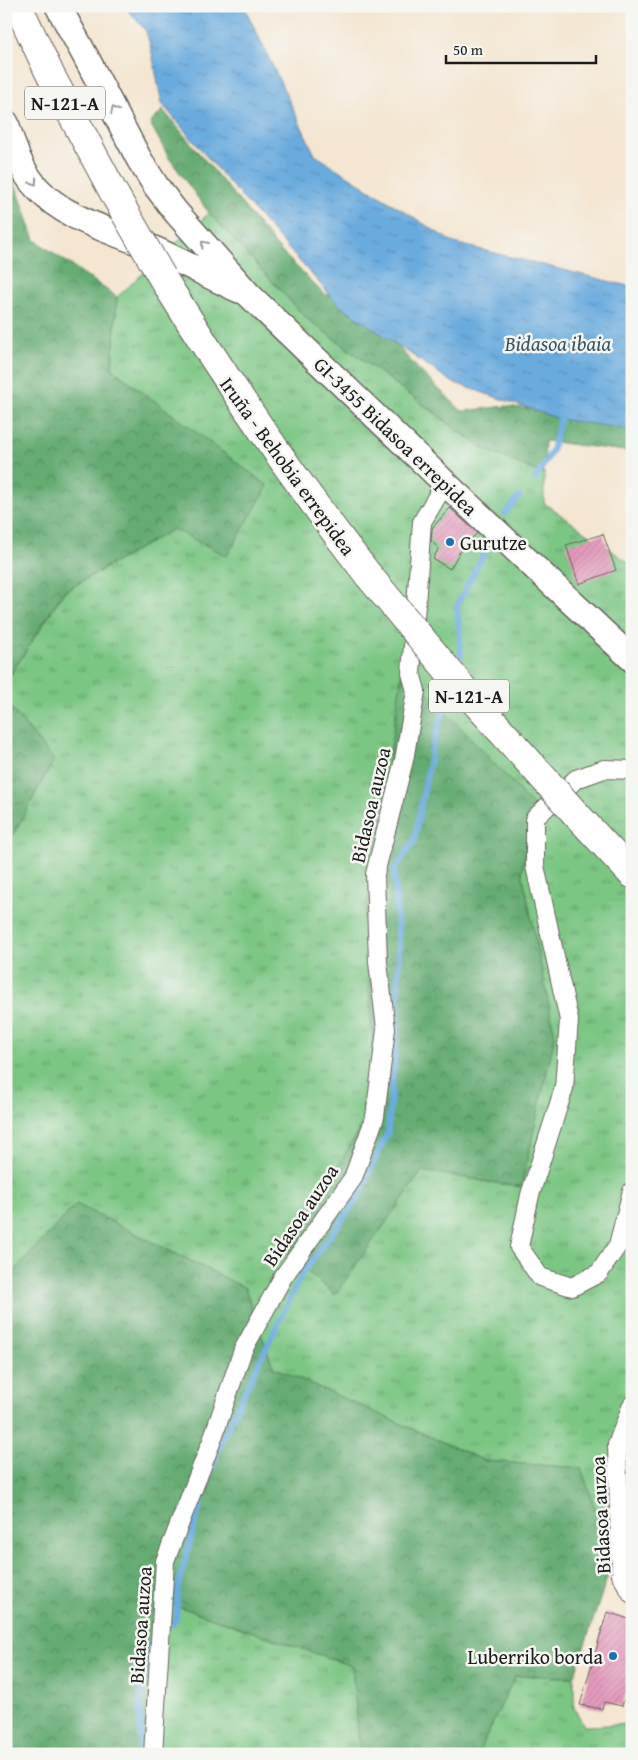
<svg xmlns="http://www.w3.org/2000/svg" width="638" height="1760" font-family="'Gentium Book Plus',serif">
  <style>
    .grass { fill: url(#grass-tufts); stroke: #4c7150; fill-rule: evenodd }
    .forest { fill: url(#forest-crowns); stroke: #406447 }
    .water { fill: url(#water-ripples); stroke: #44647d }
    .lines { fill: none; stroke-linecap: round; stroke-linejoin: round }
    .stream { stroke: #6babde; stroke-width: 6 }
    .building { fill: url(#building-hatch) }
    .street-casing { stroke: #68635b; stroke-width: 20 }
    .secondary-casing { stroke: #68635b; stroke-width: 28 }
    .highway-casing { stroke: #68635b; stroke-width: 30 }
    .street { stroke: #fff; stroke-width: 18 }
    .secondary { stroke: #fff; stroke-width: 25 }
    .highway { stroke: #fff; stroke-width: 28 }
    .highway-bridge-casing { stroke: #68635b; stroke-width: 30; stroke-linecap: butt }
    .highway-bridge { stroke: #fff; stroke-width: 28 }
    .oneway { stroke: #999 }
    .poi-dot { fill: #1f6fb2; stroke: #f6f6f2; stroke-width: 2 }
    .labels { text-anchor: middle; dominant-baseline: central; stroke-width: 5; stroke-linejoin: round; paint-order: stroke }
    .shield { fill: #f6f6f2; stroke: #5d5d5c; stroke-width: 1 }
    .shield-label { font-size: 19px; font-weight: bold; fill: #1c1c1c }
    .street-label { font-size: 20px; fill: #1c1c1c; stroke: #f6f6f2 }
    .poi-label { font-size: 20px; fill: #1c1c1c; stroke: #f6f6f2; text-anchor: start }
    .water-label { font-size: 21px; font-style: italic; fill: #3c556a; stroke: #f6f6f2 }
  </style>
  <defs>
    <pattern id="grass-tufts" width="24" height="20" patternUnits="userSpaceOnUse" patternTransform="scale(1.25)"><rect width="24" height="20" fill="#7cc684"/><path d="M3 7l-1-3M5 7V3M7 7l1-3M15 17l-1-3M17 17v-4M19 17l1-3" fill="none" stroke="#65a06b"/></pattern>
    <pattern id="forest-crowns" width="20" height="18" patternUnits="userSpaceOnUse" patternTransform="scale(1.25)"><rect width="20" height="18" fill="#65ab72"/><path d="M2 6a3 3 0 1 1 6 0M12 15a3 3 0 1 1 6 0" fill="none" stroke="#528a5d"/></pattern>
    <pattern id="water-ripples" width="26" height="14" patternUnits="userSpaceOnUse" patternTransform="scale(1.25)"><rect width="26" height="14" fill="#6babde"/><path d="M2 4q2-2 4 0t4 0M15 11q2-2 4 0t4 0" fill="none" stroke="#578ab3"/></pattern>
    <pattern id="building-hatch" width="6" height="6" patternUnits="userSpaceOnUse" patternTransform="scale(1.25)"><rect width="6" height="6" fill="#e49bbd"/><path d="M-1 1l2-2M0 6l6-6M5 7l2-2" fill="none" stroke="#c385a2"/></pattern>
  </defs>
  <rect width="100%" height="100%" fill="#f6f6f2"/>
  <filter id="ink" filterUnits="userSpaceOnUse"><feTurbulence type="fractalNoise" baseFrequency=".02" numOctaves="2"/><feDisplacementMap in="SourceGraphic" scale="10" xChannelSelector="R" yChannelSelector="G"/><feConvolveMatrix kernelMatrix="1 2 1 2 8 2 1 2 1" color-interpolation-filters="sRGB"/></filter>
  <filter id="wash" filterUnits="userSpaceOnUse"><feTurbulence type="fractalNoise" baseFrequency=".0096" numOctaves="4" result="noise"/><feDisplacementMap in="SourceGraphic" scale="20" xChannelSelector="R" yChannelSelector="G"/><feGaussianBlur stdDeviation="1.12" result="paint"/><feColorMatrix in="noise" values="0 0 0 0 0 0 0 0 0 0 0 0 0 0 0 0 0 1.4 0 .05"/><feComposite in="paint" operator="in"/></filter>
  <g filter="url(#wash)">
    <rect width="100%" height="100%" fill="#f4e6d1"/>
    <path class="grass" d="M209 213 306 318 485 450 544 474V503L632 565V1577L613 1561 581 1468 485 1461 273 1367 245 1288 76 1204 6 1280V848L53 760 6 702V682L64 592 173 529 267 486 112 369 117 297ZM532 805 522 872 555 1036 521 1187 422 1171 334 1295 376 1100Z
      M163 1601 352 1666 360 1754H157Z
      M515 1676 574 1677V1707L584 1726 632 1724V1754H478Z"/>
    <path class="forest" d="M163 110 281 251 324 294 357 300 418 369 462 411 507 406 632 424V452L545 441 544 474 485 450 306 318 209 213 169 158 150 123Z
      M6 174H12L35 240 117 297 112 369 268 486 227 556 173 529 64 591 6 682Z
      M403 666 533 805 522 872 555 1036 521 1187 422 1171 335 1295 287 1255 376 1100 365 917Z
      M6 702 54 760 6 848Z
      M76 1204 245 1288 273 1367 485 1461 581 1468 613 1561 574 1677 515 1676 478 1754H360L352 1666 163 1601 157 1754H6V1280Z"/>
    <path class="water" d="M124 6H244L315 155 454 243 632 287V430L559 419 452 382 340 306 231 185 162 104 152 53 146 31Z"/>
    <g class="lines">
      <path class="stream" d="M535 479 552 451 562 411
        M505 513 519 497
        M456 669 461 652 457 605 488 546
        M165 1629 176 1620 178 1587 204 1491 223 1437 302 1274 358 1198 388 1131 397 1027 399 949 394 870 414 841 432 749 451 685
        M141 1754 140 1699 152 1641"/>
    </g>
    <g id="blocks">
      <path class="building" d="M450 508 477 533 459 553 450 569 433 559 439 548 431 541 432 528Z
        M603 534 616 570 579 584 566 545Z
        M607 1612 632 1620V1676L622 1706 604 1702 602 1709 580 1705Z"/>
    </g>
  </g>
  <g filter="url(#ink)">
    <use href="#blocks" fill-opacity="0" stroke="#68635b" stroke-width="1"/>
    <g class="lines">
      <defs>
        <path id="street" d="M632 770 604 769 576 779 535 818V866L569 1020 564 1088 530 1195 519 1247 540 1277 572 1287 599 1273 618 1245 632 1191
          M632 1405 617 1445 621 1575 632 1594
          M153 1754 165 1561 211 1443 243 1350 283 1277 353 1178 375 1117 386 1029 378 962 375 874 404 760 416 691 411 673 422 522 445 483"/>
        <path id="secondary" d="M58 6 88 61 139 159 156 186 175 211 248 294 445 483 632 659
          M6 123C13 146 20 170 37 188 64 218 109 230 145 245 177 259 207 275 239 290"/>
        <path id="highway" d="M18 6 50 74 116 197
          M162 277C227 382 293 479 369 576
          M575 813 632 874"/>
      </defs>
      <use href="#street" class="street-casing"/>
      <use href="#secondary" class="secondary-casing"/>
      <use href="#highway" class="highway-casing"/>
      <use href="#street" class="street"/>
      <use href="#secondary" class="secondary"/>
      <use href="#highway" class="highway"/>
      <defs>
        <path id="highway-bridge" d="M116 197 162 277
          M369 576 466 692 575 813"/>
      </defs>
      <use href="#highway-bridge" class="highway-bridge-casing"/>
      <use href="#highway-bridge" class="highway-bridge"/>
    </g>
    <defs><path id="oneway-chevron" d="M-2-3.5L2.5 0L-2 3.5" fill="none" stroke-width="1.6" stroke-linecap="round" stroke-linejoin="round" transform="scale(1.25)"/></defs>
    <g class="oneway">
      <use href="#oneway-chevron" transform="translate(114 110) rotate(-117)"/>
      <use href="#oneway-chevron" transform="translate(34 182) rotate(54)"/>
      <use href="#oneway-chevron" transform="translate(204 244) rotate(-131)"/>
    </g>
  </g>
  <g class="poi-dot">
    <circle cx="450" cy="542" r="5"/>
    <circle cx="613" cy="1656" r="5"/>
  </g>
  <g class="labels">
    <g class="shield">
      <rect x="25" y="86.5" width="80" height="33" rx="4"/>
      <rect x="429" y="679.5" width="80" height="33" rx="4"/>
    </g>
    <g class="shield-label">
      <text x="65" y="103">N-121-A</text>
      <text x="469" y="696">N-121-A</text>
    </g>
    <g class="street-label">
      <text transform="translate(396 436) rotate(44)">GI-3455 Bidasoa errepidea</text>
      <text transform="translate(288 466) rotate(54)">Iruña - Behobia errepidea</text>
      <text transform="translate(370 805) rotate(-77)">Bidasoa auzoa</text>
      <text transform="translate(300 1215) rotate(-56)">Bidasoa auzoa</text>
      <text transform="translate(600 1515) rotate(-93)">Bidasoa auzoa</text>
      <text transform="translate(140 1625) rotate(-86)">Bidasoa auzoa</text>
    </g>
    <g class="poi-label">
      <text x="460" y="542">Gurutze</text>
      <text x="603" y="1656" text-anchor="end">Luberriko borda</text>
    </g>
    <g class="water-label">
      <text x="558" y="343">Bidasoa ibaia</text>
    </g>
  </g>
  <rect width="638" height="1760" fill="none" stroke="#f6f6f2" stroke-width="25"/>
  <path d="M446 55v8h150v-8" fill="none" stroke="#1c1c1c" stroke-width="2.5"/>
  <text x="453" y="55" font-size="15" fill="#1c1c1c" stroke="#f6f6f2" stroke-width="4" paint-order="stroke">50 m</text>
</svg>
